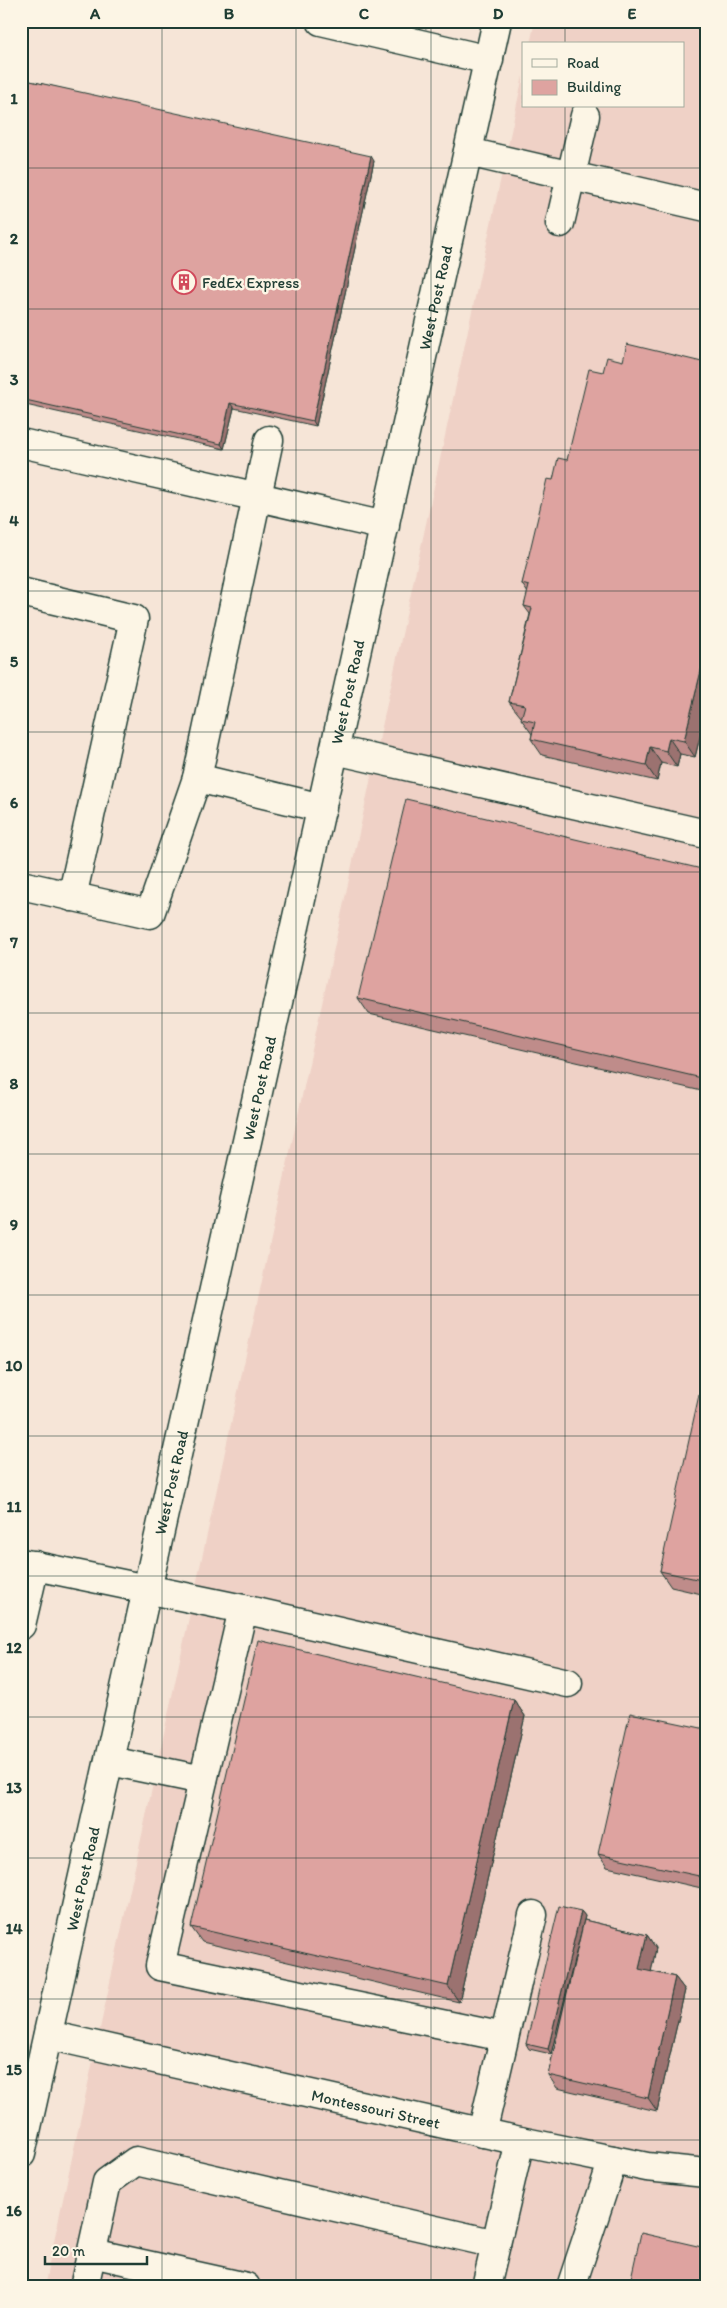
<svg xmlns="http://www.w3.org/2000/svg" width="727" height="2308" font-family="Itim,sans-serif">
  <style>
    .built { fill: #efd1c6 }
    .lines { fill: none; stroke-linecap: round; stroke-linejoin: round }
    .minor-casing { stroke: #1f3d34; stroke-width: 31 }
    .minor { stroke: #fcf5e5; stroke-width: 28 }
    .wall { fill: #bf8c8a; stroke: #1f3d34 }
    .shaded-wall { fill: #9b7270; stroke: #1f3d34 }
    .building { fill: #dea3a0; stroke: #1f3d34 }
    .grid { fill: none; stroke: #1f3d34; stroke-width: 1; stroke-opacity: 0.55 }
    .labels { text-anchor: middle; dominant-baseline: central; stroke-width: 5; stroke-linejoin: round; paint-order: stroke }
    .poi-label { font-size: 16px; fill: #1f3d34; stroke: #fcf5e5; text-anchor: start }
    .street-label { font-size: 16px; fill: #1f3d34; stroke: #fcf5e5 }
    .neatline { fill: none; stroke: #1f3d34; stroke-width: 2 }
    .grid-label { font-size: 16px; text-anchor: middle; font-weight: bold; fill: #1f3d34 }
  </style>
  <rect width="100%" height="100%" fill="#f6e5d7"/>
  <filter id="ink" filterUnits="userSpaceOnUse"><feTurbulence type="fractalNoise" baseFrequency=".02" numOctaves="2"/><feDisplacementMap in="SourceGraphic" scale="10" xChannelSelector="R" yChannelSelector="G"/><feConvolveMatrix kernelMatrix="1 2 1 2 8 2 1 2 1" color-interpolation-filters="sRGB"/></filter>
  <g filter="url(#ink)">
    <path class="built" d="M535 21H706V2287H44L523 76V106H683V44H530Z"/>
    <g class="lines">
      <defs>
        <g id="minor">
          <path d="M321 21 489 60"/>
          <path d="M468 152 706 207"/>
          <path d="M560 223 585 116"/>
          <path d="M21 443 385 526"/>
          <path d="M21 592 134 619 72 897"/>
          <path d="M335 750 706 834"/>
          <path d="M197 778 269 440"/>
          <path d="M21 885 150 914 197 778 322 808"/>
          <path d="M21 1563 243 1609"/>
          <path d="M21 1625 35 1565"/>
          <path d="M110 1761 203 1780"/>
          <path id="s1" d="M48 2035 520 2141 647 2167 706 2173"/>
          <path d="M504 2037 160 1966 243 1609 568 1683"/>
          <path d="M482 2133 533 1915"/>
          <path id="s2" d="M21 2154 497 21"/>
          <path d="M92 2253 246 2287"/>
          <path d="M84 2287 107 2182 136 2161 496 2244"/>
          <path d="M486 2287 520 2141"/>
          <path d="M571 2287 613 2160"/>
        </g>
      </defs>
      <use href="#minor" class="minor-casing"/>
      <use href="#minor" class="minor"/>
    </g>
    <path class="wall" d="M692 21H706V40H705Z
      M21 79 374 161 316 426 234 408 224 449 21 404Z
      M623 361 706 363V713L695 757 680 754 677 767 661 763 657 781 542 755 531 739 532 734 521 719 522 718 521 717 509 702 530 614 524 606 528 593 522 584 553 480 567 460 603 372Z
      M706 870V1092L369 1014 358 998Z
      M706 1397V1595L671 1587 660 1571Z
      M514 1700 525 1716 459 2002 202 1942 191 1927Z
      M706 1729V1889L607 1867 598 1854Z
      M581 1911 585 1916 584 1920 647 1935 656 1948 651 1971 675 1977 685 1990 657 2111 557 2088 548 2075 580 1935 551 2054 529 2049 526 2044Z"/>
    <path class="shaded-wall" d="M371 156 374 161 316 426 313 421Z
      M230 403 234 408 224 449 221 444Z
      M706 650V713L695 757 684 741Z
      M669 738 680 754 677 767 666 751Z
      M650 747 661 763 657 781 646 765Z
      M514 1700 525 1716 459 2002 448 1986Z
      M706 1847V1885L699 1876Z
      M581 1911 585 1916 551 2054 548 2049Z
      M647 1935 656 1948 649 1982 639 1969Z
      M675 1977 685 1990 657 2111 648 2098Z"/>
    <path class="building" d="M692 21H706V27L694 24Z
      M21 79 371 156 313 421 230 403 221 444 21 399Z
      M627 344 706 363V650L684 741 669 738 666 751 650 747 646 765 531 739 535 722 521 719 525 705 509 702 532 608 524 606 529 586 522 584 547 479 553 480 558 458 567 460 589 369 603 372 607 357 623 361Z
      M406 799 706 870V1079L358 998Z
      M699 1395 706 1397V1581L660 1571Z
      M258 1640 514 1700 448 1986 191 1927Z
      M630 1713 706 1729V1847L699 1876 598 1854Z
      M559 1906 581 1911 548 2049 526 2044Z
      M584 1920 647 1935 639 1969 675 1977 648 2098 548 2075Z
      M641 2233 706 2248V2287H629Z"/>
  </g>
  <path class="grid" d="M162 21V2287M296 21V2287M431 21V2287M565 21V44M565 106V2287M21 168H706M21 309H706M21 450H706M21 591H706M21 732H706M21 872H706M21 1013H706M21 1154H706M21 1295H706M21 1436H706M21 1576H706M21 1717H706M21 1858H706M21 1999H706M21 2140H706"/>
  <defs>
    <symbol id="building-ring" viewBox="-11 -11 22 22"><circle r="9.5" fill="#fcf5e5" stroke="#d1495b" stroke-width="1.5"/><path d="M-4-6H4V6H1V3H-1V6H-4ZM-2.5-4.3h1.7v1.8h-1.7ZM.8-4.3h1.7v1.8H.8ZM-2.5-1h1.7V.8h-1.7ZM.8-1h1.7V.8H.8Z" fill="#d1495b"/></symbol>
  </defs>
  <g fill-rule="evenodd">
    <use href="#building-ring" x="170" y="268" width="28" height="28"/>
  </g>
  <g class="labels">
    <g class="poi-label">
      <text x="202" y="282">FedEx Express</text>
    </g>
    <g class="street-label">
      <text stroke="none"><textPath href="#s2" startOffset="1902">West Post Road</textPath></text>
      <text stroke="none"><textPath href="#s2" startOffset="1498">West Post Road</textPath></text>
      <text stroke="none"><textPath href="#s2" startOffset="1092">West Post Road</textPath></text>
      <text stroke="none"><textPath href="#s2" startOffset="688">West Post Road</textPath></text>
      <text stroke="none"><textPath href="#s2" startOffset="282">West Post Road</textPath></text>
      <text stroke="none"><textPath href="#s1" startOffset="336">Montessouri Street</textPath></text>
    </g>
  </g>
  <rect width="727" height="2308" fill="none" stroke="#fcf5e5" stroke-width="55"/>
  <rect x="522" y="42" width="162" height="65" fill="#fcf5e5" stroke="#a4ab9e"/>
  <rect x="532" y="59" width="25" height="8" fill="#fcf5e5" stroke="#a4ab9e"/>
  <text x="567" y="68" font-size="15" fill="#1f3d34">Road</text>
  <rect x="532" y="80" width="25" height="15" fill="#dea3a0" stroke="#a4ab9e"/>
  <text x="567" y="92" font-size="15" fill="#1f3d34">Building</text>
  <path d="M45 2256v8h102v-8" fill="none" stroke="#1f3d34" stroke-width="2.5"/>
  <text x="52" y="2256" font-size="15" fill="#1f3d34" stroke="#fcf5e5" stroke-width="4" paint-order="stroke">20 m</text>
  <rect x="28" y="28" width="672" height="2252" class="neatline"/>
  <g class="grid-label">
    <text x="95" y="19">A</text>
    <text x="229" y="19">B</text>
    <text x="364" y="19">C</text>
    <text x="498" y="19">D</text>
    <text x="632" y="19">E</text>
    <text x="14" y="104">1</text>
    <text x="14" y="244">2</text>
    <text x="14" y="385">3</text>
    <text x="14" y="526">4</text>
    <text x="14" y="667">5</text>
    <text x="14" y="808">6</text>
    <text x="14" y="948">7</text>
    <text x="14" y="1089">8</text>
    <text x="14" y="1230">9</text>
    <text x="14" y="1371">10</text>
    <text x="14" y="1512">11</text>
    <text x="14" y="1653">12</text>
    <text x="14" y="1793">13</text>
    <text x="14" y="1934">14</text>
    <text x="14" y="2075">15</text>
    <text x="14" y="2216">16</text>
  </g>
</svg>
